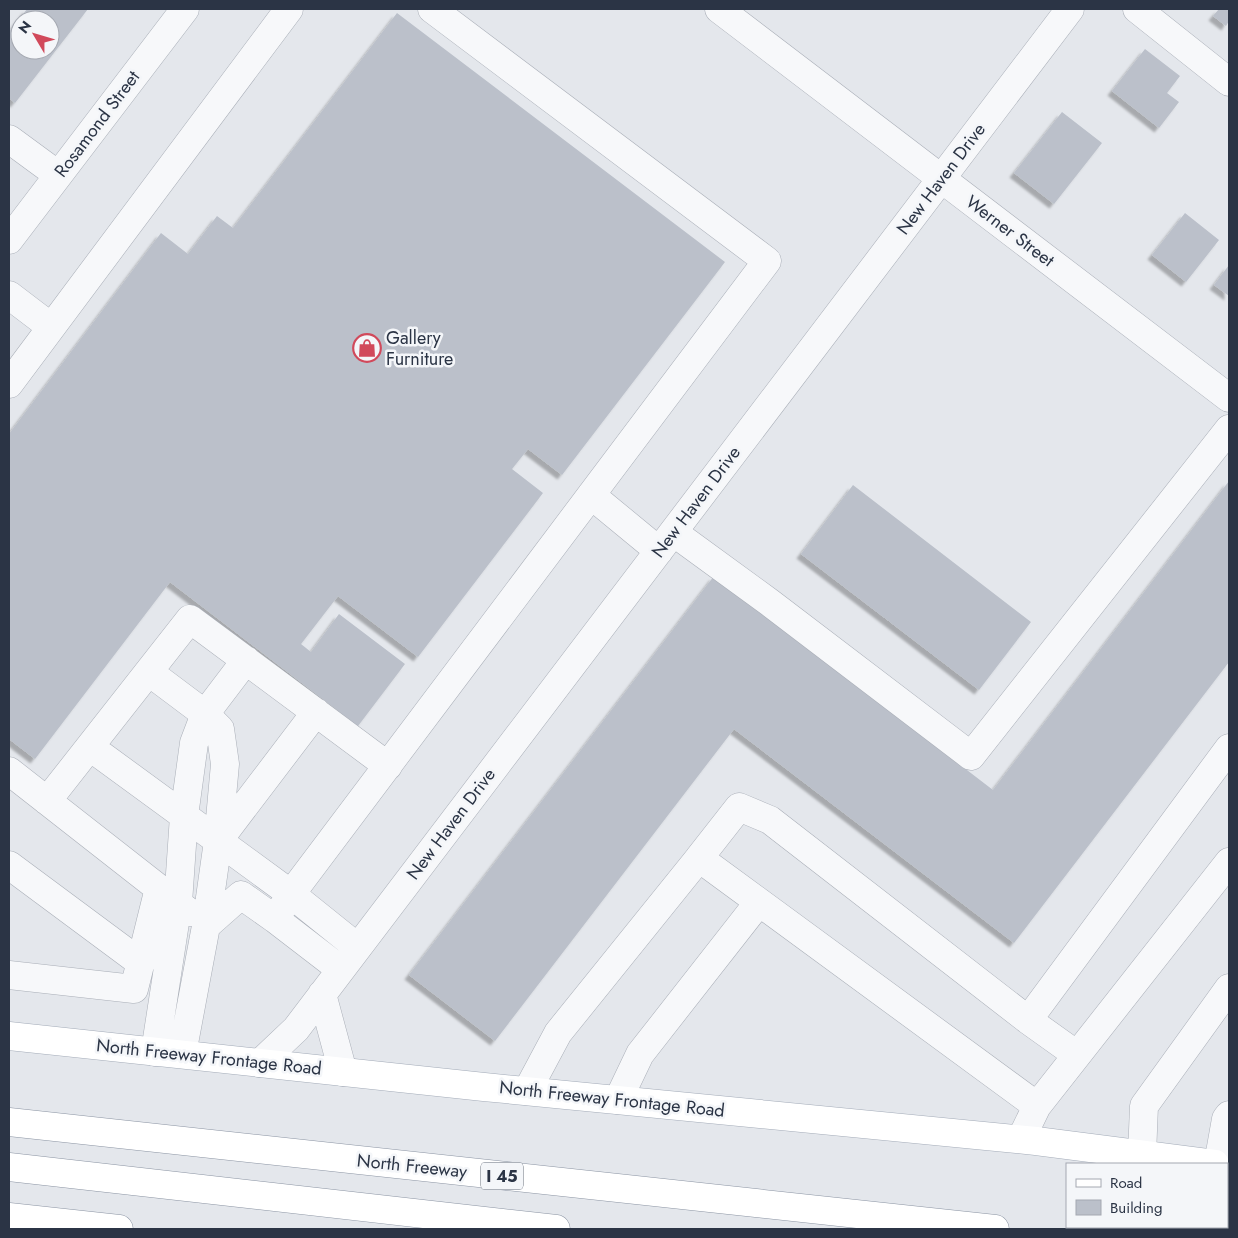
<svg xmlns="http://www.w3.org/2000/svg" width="1238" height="1238" font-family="Jost,sans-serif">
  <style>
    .building { fill: #bbc0ca; fill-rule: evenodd; filter: url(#shadow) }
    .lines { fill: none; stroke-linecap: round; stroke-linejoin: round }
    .minor-casing { stroke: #a9aeb7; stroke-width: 29 }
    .major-casing { stroke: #a3abb8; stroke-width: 29 }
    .highway-casing { stroke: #8b94a3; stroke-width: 29 }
    .minor { stroke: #f7f8fa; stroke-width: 28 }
    .major { stroke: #fff; stroke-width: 28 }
    .highway { stroke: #fff; stroke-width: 28 }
    .labels { text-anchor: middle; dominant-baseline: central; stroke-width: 5; stroke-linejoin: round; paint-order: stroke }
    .shield { fill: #f4f6f9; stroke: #676e7b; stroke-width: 1 }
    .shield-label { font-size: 16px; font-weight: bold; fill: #2b3445 }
    .street-label { font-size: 18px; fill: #2b3445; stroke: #f4f6f9 }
    .poi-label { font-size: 18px; fill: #2b3445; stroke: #f4f6f9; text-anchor: start }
  </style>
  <defs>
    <filter id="shadow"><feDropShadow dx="-4.5" dy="4.5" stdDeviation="1" flood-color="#0004"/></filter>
  </defs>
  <rect width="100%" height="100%" fill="#e4e7ec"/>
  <path class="building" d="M27 9H88L15 103 9 98V32ZM20 20H50V50H20Z
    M1219 9H1229V21L1226 26 1213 16Z
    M397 13 725 262 562 475 528 449 512 469 543 493 418 657 338 596 301 644 311 652 339 614 405 664 358 726 170 582 35 759 9 739V434L161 233 188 254 217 216 233 228Z
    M1145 49 1180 76 1167 93 1179 102 1159 128 1112 91Z
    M1062 112 1102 143 1054 204 1014 173Z
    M1185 213 1219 240 1186 282 1152 255Z
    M1229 265V296L1214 285Z
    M1229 481V662L1014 943 734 729 495 1041 409 975 714 576 993 790Z
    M853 485 1031 622 979 690 801 554Z"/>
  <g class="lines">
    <defs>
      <path id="minor" d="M719 9 1229 398
        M1137 9 1229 82
        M9 139 58 175
        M9 240 185 9
        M9 295 51 327
        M9 384 289 9
        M591 495 659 551
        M673 532 769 602 971 756 1229 429
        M149 672 205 714 246 660
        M90 747 291 894 357 947
        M9 771 189 912
        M47 801 190 619 388 766
        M218 841 316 712
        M9 865 141 963
        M275 919 340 969
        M206 926 241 895 275 919 291 894 767 261 432 9
        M9 975 134 989 159 888
        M322 994 343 1072
        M1028 1020 1077 1055
        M155 1052 178 903 184 816 194 743 205 714 220 729 225 764 218 841 206 926 182 1054
        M260 1063 296 1029 1070 9
        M527 1091 558 1033 699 858
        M618 1100 640 1054 759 902
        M1037 1106 699 858 739 807 770 820 1028 1020 1229 748
        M1021 1139 1037 1106 1229 862
        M1142 1155 1144 1106 1229 988
        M1218 1164 1226 1119 1229 1115"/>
      <path id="major" d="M9 1036 484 1087 1036 1141 1215 1164"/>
      <path id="highway" d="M9 1122 995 1229
        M9 1167 556 1229
        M9 1217 119 1229"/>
    </defs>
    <use href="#minor" class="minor-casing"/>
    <use href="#major" class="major-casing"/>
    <use href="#highway" class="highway-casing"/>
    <use href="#minor" class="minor"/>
    <use href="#major" class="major"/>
    <use href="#highway" class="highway"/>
  </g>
  <defs>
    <symbol id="shop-ring" viewBox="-11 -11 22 22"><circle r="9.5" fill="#f4f6f9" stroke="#d1495b" stroke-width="1.5"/><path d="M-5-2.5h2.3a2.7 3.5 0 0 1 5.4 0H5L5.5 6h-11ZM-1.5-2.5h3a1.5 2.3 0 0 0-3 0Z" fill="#d1495b"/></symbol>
  </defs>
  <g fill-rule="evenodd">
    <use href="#shop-ring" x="351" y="332" width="32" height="32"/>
  </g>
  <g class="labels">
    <rect class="shield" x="481" y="1162.5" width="42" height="27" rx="4"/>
    <g class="shield-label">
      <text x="502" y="1176">I 45</text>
    </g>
    <g class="street-label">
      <text transform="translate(97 124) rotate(-53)">Rosamond Street</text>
      <text transform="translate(941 179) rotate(-53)">New Haven Drive</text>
      <text transform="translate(1010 231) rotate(37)">Werner Street</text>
      <text transform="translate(696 502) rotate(-53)">New Haven Drive</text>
      <text transform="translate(451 824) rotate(-53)">New Haven Drive</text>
      <text transform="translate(209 1057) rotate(6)">North Freeway Frontage Road</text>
      <text transform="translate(612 1099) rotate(6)">North Freeway Frontage Road</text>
      <text transform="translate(412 1166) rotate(6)">North Freeway</text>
    </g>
    <g class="poi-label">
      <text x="386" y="338">Gallery<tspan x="386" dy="21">Furniture</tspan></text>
    </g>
  </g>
  <rect width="1238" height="1238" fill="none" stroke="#2b3445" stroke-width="20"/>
  <rect x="1066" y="1163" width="162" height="65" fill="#f4f6f9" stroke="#a4a8b1"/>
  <rect x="1076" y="1179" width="25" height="8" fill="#ffffff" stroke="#a4a8b1"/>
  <text x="1110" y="1188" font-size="15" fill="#2b3445">Road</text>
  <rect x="1076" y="1200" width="25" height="15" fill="#bbc0ca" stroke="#a4a8b1"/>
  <text x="1110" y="1213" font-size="15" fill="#2b3445">Building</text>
  <g transform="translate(35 35) rotate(308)"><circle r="24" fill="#f4f6f9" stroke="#a4a8b1"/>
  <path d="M0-4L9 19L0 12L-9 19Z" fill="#d1495b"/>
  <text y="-8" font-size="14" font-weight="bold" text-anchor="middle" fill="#2b3445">N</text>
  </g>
</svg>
